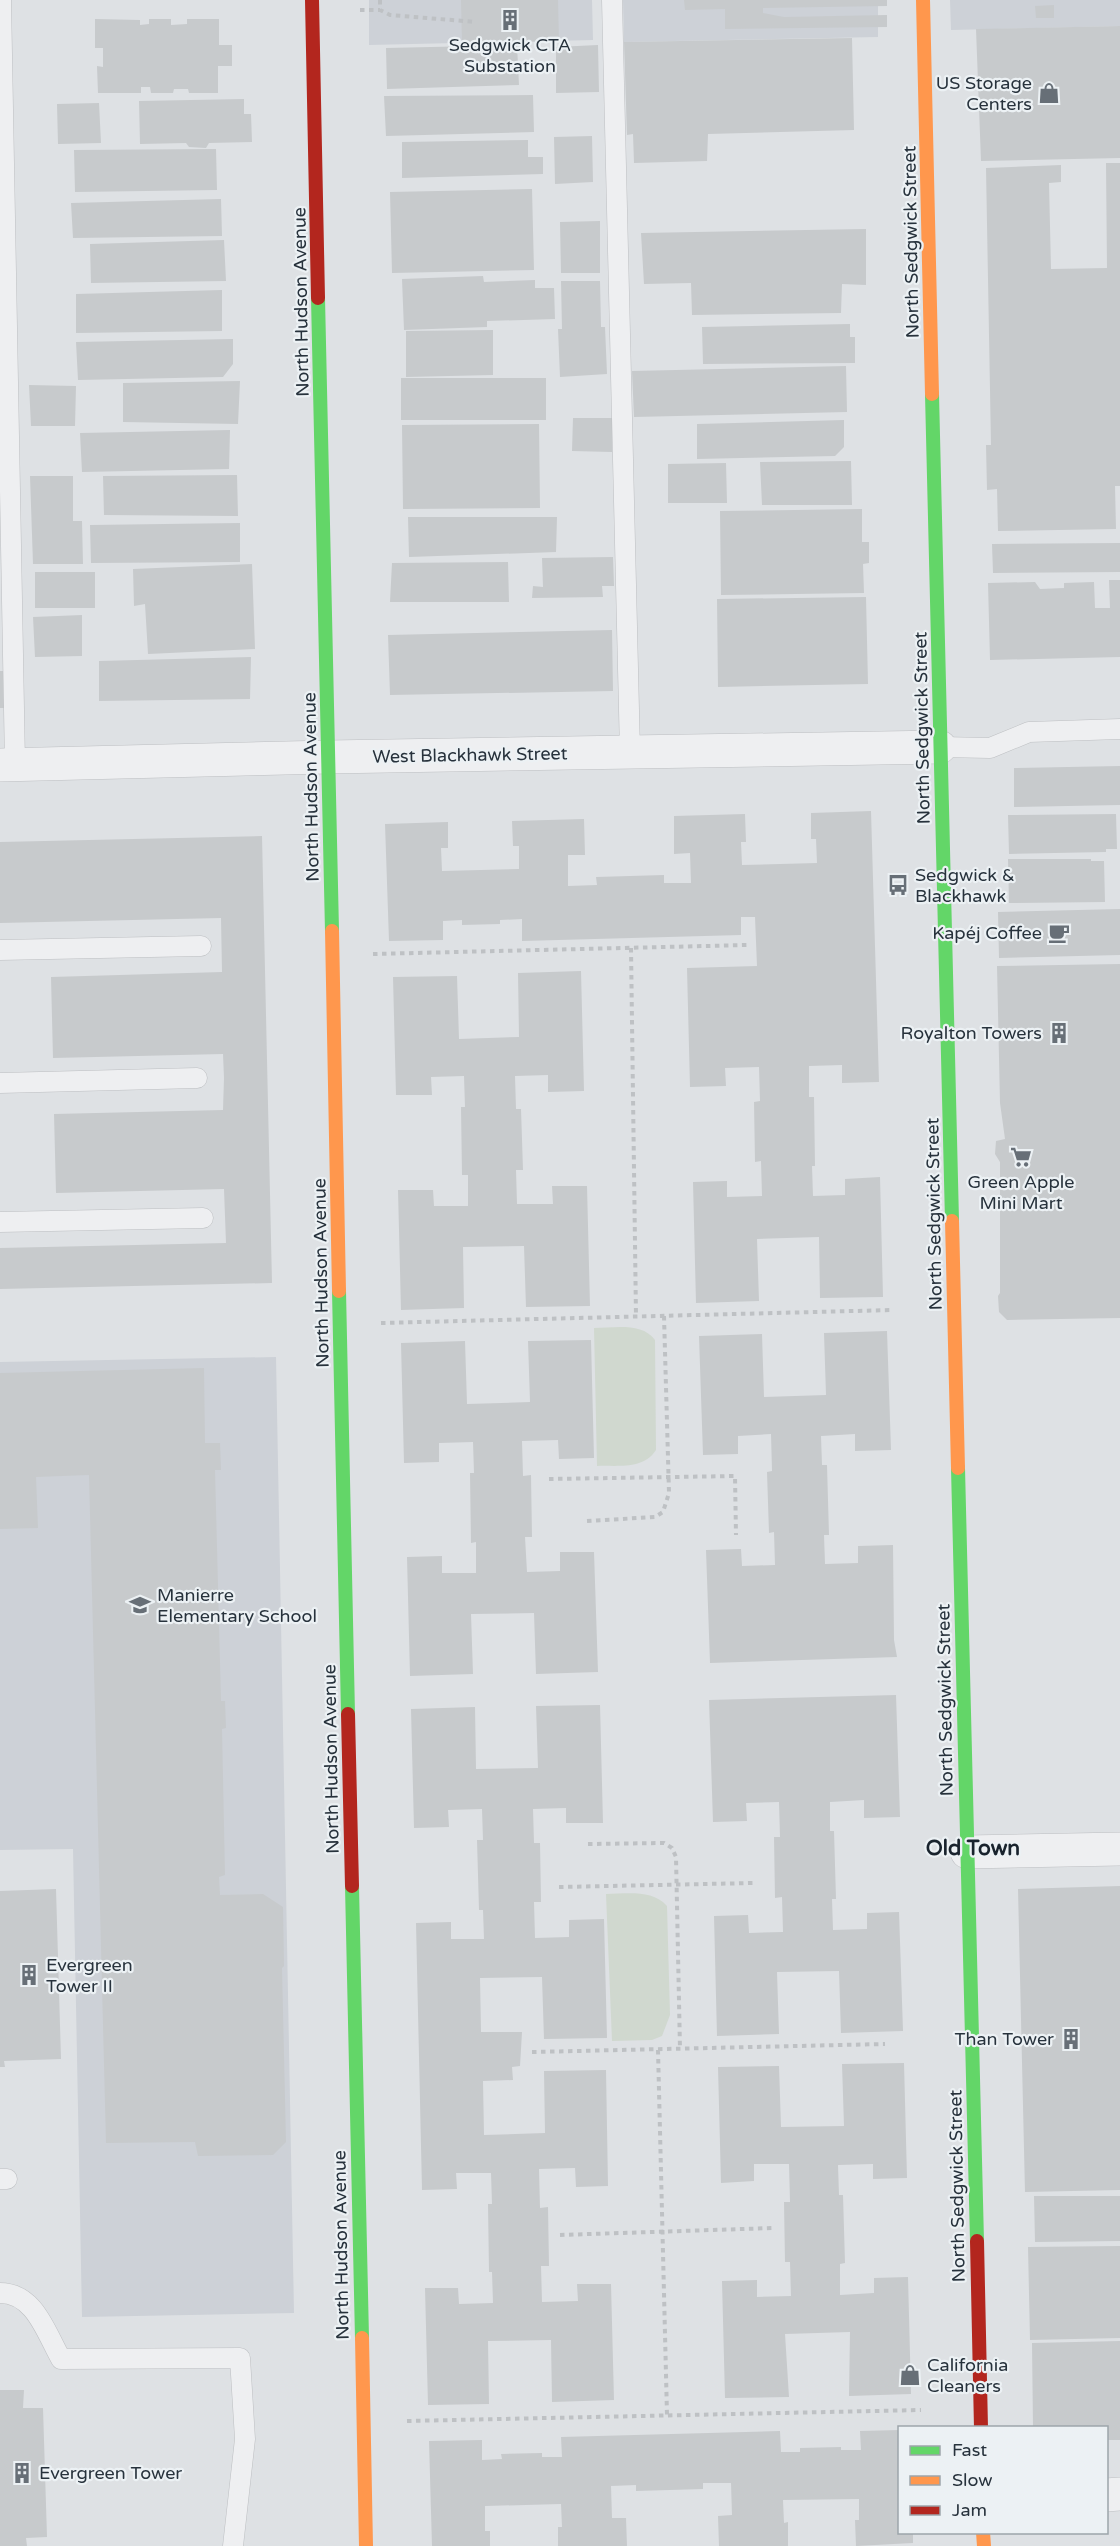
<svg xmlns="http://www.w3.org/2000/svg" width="1120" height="2546" font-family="'Varela Round',sans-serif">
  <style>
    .built { fill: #cdd1d7 }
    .green { fill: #d0d8cf }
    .building { fill: #c7cacc }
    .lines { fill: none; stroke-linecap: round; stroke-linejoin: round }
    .lane-casing { stroke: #bdbfc2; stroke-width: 21 }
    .street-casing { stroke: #bdbfc2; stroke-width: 34 }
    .path { stroke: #bec1c4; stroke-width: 4; stroke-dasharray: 4.5 4.5; stroke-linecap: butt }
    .lane { stroke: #eeeff1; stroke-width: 20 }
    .street { stroke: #eeeff1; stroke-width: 33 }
    .fast { stroke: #63d668; stroke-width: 14 }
    .slow { stroke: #ff974d; stroke-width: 14 }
    .jam { stroke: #b3261e; stroke-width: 14 }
    .labels { text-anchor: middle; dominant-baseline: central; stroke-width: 4.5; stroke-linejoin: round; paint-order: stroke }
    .poi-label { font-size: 18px; fill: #27323c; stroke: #ecf1f4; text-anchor: start }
    .street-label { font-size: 18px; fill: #27323c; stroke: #ecf1f4 }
    .quarter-label { font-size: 21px; font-weight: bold; fill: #19232d; stroke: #ecf1f4 }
  </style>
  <rect width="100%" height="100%" fill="#dee1e4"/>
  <path class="built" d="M369 0H592L593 40 369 45Z
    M623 0H878V37L624 42Z
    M950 0H1120V26L951 30Z
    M276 1357 294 2313 82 2317 73 1849 0 1850V1362Z"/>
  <path class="green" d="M594 1328C614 1328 642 1322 655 1340L656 1450C643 1470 618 1465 597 1466Z
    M606 1894C626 1894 652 1889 667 1906L670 2015 662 2036 652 2040 612 2041Z"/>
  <path class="building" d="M461 0H558L559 41 462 43Z
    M684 0H887V6L763 8V13L784 17 887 15V27L725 29V9L685 10Z
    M1054 5V18H1036L1035 6Z
    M95 19 140 20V25L149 24V19H171V25L187 24V19H219V45H232V66H218V93H189L188 89H174L173 93H151L150 87H141V93H98L97 66 103 67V48H95Z
    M1120 26V158L981 161 976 29Z
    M852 38 854 130 708 134 707 161 634 163 633 134 627 135 624 42Z
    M517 45 519 85 387 89 386 48Z
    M598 45 599 92 556 93V47Z
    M533 95 534 132 386 136 384 96Z
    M244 99V114H251L252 142 209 143 206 148 189 147 186 143 140 144 139 101Z
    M99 103 101 143 58 144 57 104Z
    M592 136 593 182 555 184 554 137Z
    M528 140V157H543V174L402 178V142Z
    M216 149 217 190 75 192 74 150Z
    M1106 163H1120V486H1115L1116 529 998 531 997 489 987 490 986 445H991L986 168 1061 165V182L1049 183 1051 269 1107 268Z
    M532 189 534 270 392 273 390 192Z
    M221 199 222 236 73 238 71 203Z
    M600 221V273H561L560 222Z
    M866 229V285L842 284 841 313 692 315 691 283 644 284 641 233Z
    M224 240 226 281 91 283 90 244Z
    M483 276 484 282 535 280V288H554L555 319 487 321V327L404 330 402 279Z
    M561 281H600L601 327H605L607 374 560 377 558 329H562Z
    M222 290V331L76 333V294Z
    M850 324V337H855V363L703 364 702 327Z
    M493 330V375L406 377V331Z
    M233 339V364L223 377 78 380 76 342Z
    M846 366 847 412 634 417 632 371Z
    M401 378H546V420H401Z
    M240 381 238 424 123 422V383Z
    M29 385 76 386 75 426H31Z
    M573 418H613L612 452 572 451Z
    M844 420V447L835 456 697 459V424Z
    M539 424 540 508 403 509 402 425Z
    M230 430 229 469 82 472 80 433Z
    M851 461 852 505H762L760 462Z
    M726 463 727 503H668V464Z
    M237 475 238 516 104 515 103 476Z
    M30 476H73V521H82L83 564H33Z
    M862 509V542H869V563L863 564 864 593 721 595 720 511Z
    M408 517H557L556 552 409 557Z
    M240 523V562L91 563 90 525Z
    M1120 543V572L993 573 992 544Z
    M613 557 614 586H602L603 597 532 598 533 586 543 587 542 558Z
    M508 562 509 602H390L392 563Z
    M252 564 255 649 148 654 145 604 134 606 133 569Z
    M35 572H95V608H35Z
    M1109 580H1120V657L990 660 988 583 1035 582 1040 589 1064 588V583L1094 582 1095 608H1110Z
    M866 597 868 684 718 687 717 599Z
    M82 615V656L35 657 33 617Z
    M612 630 613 691 390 695 388 635Z
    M251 657 250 699 99 701V661Z
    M0 671H3L4 708H0Z
    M1120 766V805L1014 807V768Z
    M871 811 879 1082 842 1083V1065L809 1066V1097H814L815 1166H812L813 1196 845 1195V1179L880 1177 883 1297 820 1298 819 1237 757 1239 759 1301 696 1303 693 1182 727 1181V1197L762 1196 761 1161 755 1162 754 1102 760 1101 759 1067 725 1068 726 1086 690 1087 687 968 757 966 755 917H741V935L522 941V919L500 920V924L462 925V920L443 921V940L389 941 385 824 448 822V848H441L442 871 519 869V846H513L512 821 584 819 585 855H568V886L597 885 596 877 664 875V883H691L690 853 674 854V816L745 814 746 842H741L742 865 817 863 816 839H811V813Z
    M1116 814 1117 849H1106V852L1009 854 1008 815Z
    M262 836 272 1283 0 1289V1248L226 1243 224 1189 56 1193 54 1114 223 1110 224 1078 223 1054 53 1058 51 977 222 972 221 918 0 923V842Z
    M1008 859H1091V861H1104L1105 902 1009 903Z
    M1120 909V955L999 958 998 912Z
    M1120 964V1318L1007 1320 999 1312 998 1296 1000 1293V1162L995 1154 996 1141 1005 1139 1000 1103 997 966Z
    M581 971 584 1091 548 1092V1075L515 1076 516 1109H521L523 1170H516L517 1204H553L552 1186H587L590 1306 526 1307 524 1246 463 1247 464 1308 401 1310 398 1190H433L434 1206H468V1175H462L461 1107H465L464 1076 431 1077 432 1095H396L393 977 457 976 459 1039 519 1037 518 973Z
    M887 1331 891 1450 855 1451V1434L821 1436 822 1465H827L829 1535H824L825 1564 858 1563V1546L893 1545 894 1640 897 1657 710 1663 706 1550 741 1549 742 1566 775 1565 774 1532 769 1533 767 1472 772 1471 771 1434 738 1436V1454L703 1455 699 1336 762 1334 764 1397 826 1395 824 1333Z
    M591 1340 594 1458 559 1459 558 1440 522 1441 523 1476 531 1475 532 1537H525L527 1572 560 1571V1552H594L598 1672 536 1674 534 1613 471 1614 473 1674 410 1676 407 1557 442 1556V1573H476V1542L471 1543 470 1473H474L473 1442 439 1443V1462L404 1463 401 1343 465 1341 467 1404 530 1402 528 1341Z
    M204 1368 205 1443H220L221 1470H215L221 1701H225L226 1728 222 1729 225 1875 219 1877 220 1895 263 1894 283 1907 284 1966 282 1968 286 2142 273 2155 198 2156 195 2142 106 2143 89 1475 36 1477 38 1528 0 1529V1373Z
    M896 1695 900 1817 864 1818V1800L830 1802V1831H834L836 1899H832L833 1930 867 1929V1913L899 1912 903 2031 841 2033 839 1971 777 1972 779 2034 717 2036 714 1916 748 1915 749 1933 783 1932 782 1897 775 1898 774 1837H780L779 1802 746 1803 747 1821 713 1822 709 1700Z
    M600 1705 603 1823H566V1808L533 1809 534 1843H540L541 1902H534L535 1938 569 1937V1920L604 1919 607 2038 544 2039 542 1977 480 1978 481 2032H522L520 2066 512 2067 513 2080 483 2081 484 2135 545 2133 544 2071 606 2070 608 2186 576 2187 575 2168 539 2169 540 2208 548 2207 549 2266H541L542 2302 578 2301 577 2284H611L614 2400 552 2402 551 2340 488 2341 489 2404 428 2405 425 2288H458L459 2304 493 2303 492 2272H489L488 2204H492L491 2173H456L457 2189 422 2190 416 1923 451 1922V1939H484L483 1910H479L477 1840H483L482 1809 448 1810 449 1827 414 1828 411 1709 475 1707 476 1769 538 1768 536 1706Z
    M1120 1886V2190L1025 2192 1018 1889Z
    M56 1889 61 2059 4 2061 5 2067H0V1891Z
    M904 2063 907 2178 873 2179V2164L838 2165 839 2195H843L845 2263 840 2264V2295L874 2293V2278L908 2277 911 2394 849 2396 850 2332 785 2334 789 2397 725 2398 722 2281 757 2280V2297L791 2296 790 2262H785L784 2202H790L789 2164H754V2181L721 2183 718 2067 779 2066 781 2127 844 2126 842 2064Z
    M1034 2196H1120V2241L1035 2242Z
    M1120 2246V2338L1030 2340 1028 2247Z
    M1120 2341V2440H1107V2427H1033L1032 2343Z
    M0 2390H24L23 2408H43L47 2537 26 2538 27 2546H0Z
    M900 2430V2532H913V2543L856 2546 855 2520H859V2499L783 2500 784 2523 788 2522V2546H719L718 2516 732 2515 731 2483H703V2489L636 2491V2485L611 2486 612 2518H626L627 2546H558V2527H562L561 2504 485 2506V2531H490V2546H432L429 2441 482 2440V2460L502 2459 501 2454 542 2453V2457H562L561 2437 780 2431 781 2452H800V2448L841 2447V2450H861L860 2431Z"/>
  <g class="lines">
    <defs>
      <path id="lane" d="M1 0 15 764
        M612 0 630 752
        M940 747 990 748 1029 732 1120 729
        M0 950 201 946
        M0 1083 197 1078
        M0 1222 203 1218
        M0 2179H7
        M0 2293C35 2293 46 2333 61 2359L240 2358 245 2439 233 2546"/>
      <path id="street" d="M0 765 328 757 940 747
        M967 1852 1120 1849
        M1106 2495 1120 2494"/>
    </defs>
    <use href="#lane" class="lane-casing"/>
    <use href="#street" class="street-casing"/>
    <path class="path" d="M380 0V10L390 15 476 22
      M360 10H380
      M631 948 636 1317
      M373 954 747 945
      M381 1323 893 1310
      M549 1479 735 1476 736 1535
      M587 1521 655 1517 663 1512 669 1493 664 1316
      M588 1844 664 1843 672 1848 676 1857 680 2049
      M559 1887 754 1883
      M658 2050 667 2415
      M532 2052 885 2044
      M560 2235 773 2228
      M407 2421 921 2410"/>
    <use href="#lane" class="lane"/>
    <use href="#street" class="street"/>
    <path class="fast" d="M318 298 332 931
      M932 394 952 1221
      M339 1291 348 1714
      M958 1468 977 2241
      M352 1886 362 2338"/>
    <path class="slow" d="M923 0 932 394
      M332 931 339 1291
      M952 1221 958 1468
      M362 2338 366 2546
      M983 2532 984 2546"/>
    <path class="jam" d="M312 0 318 298
      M348 1714 352 1886
      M977 2241 981 2428"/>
  </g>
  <defs>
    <symbol id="building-bare" viewBox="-9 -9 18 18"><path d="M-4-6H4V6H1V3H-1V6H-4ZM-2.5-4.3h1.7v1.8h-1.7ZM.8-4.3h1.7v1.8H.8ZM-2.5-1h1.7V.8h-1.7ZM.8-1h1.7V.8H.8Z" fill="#676f77" stroke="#ecf1f4" stroke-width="2.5" paint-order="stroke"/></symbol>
    <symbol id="shop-bare" viewBox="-9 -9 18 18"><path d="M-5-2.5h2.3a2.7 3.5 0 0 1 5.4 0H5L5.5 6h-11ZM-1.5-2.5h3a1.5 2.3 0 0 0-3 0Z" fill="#676f77" stroke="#ecf1f4" stroke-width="2.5" paint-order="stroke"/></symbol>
    <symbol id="bus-bare" viewBox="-9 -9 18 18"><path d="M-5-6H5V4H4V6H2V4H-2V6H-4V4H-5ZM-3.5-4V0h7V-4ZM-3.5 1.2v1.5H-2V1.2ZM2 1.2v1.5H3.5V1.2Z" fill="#676f77" stroke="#ecf1f4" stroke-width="2.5" paint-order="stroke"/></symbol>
    <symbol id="cafe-bare" viewBox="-9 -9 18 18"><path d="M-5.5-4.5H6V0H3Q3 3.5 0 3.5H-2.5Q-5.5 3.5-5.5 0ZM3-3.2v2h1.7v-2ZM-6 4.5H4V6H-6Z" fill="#676f77" stroke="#ecf1f4" stroke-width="2.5" paint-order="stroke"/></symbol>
    <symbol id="supermarket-bare" viewBox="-9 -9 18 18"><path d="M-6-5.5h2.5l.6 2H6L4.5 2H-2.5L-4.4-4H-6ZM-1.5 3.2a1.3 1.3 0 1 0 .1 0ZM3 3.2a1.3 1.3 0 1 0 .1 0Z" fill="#676f77" stroke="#ecf1f4" stroke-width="2.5" paint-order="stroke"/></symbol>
    <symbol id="school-bare" viewBox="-9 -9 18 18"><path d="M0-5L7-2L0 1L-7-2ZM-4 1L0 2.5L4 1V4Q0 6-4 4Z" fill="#676f77" stroke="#ecf1f4" stroke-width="2.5" paint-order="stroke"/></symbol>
  </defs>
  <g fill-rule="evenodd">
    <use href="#building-bare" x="495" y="5" width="30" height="30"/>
    <use href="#shop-bare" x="1034" y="78" width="30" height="30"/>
    <use href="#bus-bare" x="883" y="870" width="30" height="30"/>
    <use href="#cafe-bare" x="1044" y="918" width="30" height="30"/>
    <use href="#building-bare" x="1044" y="1018" width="30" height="30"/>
    <use href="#supermarket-bare" x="1006" y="1142" width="30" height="30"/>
    <use href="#school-bare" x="125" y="1590" width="30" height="30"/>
    <use href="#building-bare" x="14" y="1960" width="30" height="30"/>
    <use href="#building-bare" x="1056" y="2024" width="30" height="30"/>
    <use href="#shop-bare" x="895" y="2360" width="30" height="30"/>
    <use href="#building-bare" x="7" y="2458" width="30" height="30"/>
  </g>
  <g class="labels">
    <g class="poi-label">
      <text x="510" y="45" text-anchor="middle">Sedgwick CTA<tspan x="510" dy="21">Substation</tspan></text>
      <text x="1032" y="83" text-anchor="end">US Storage<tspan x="1032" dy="21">Centers</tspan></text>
      <text x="915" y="875">Sedgwick &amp;<tspan x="915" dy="21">Blackhawk</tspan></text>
      <text x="1042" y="933" text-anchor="end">Kapéj Coffee</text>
      <text x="1042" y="1033" text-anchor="end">Royalton Towers</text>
      <text x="1021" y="1182" text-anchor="middle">Green Apple<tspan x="1021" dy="21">Mini Mart</tspan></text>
      <text x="157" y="1595">Manierre<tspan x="157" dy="21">Elementary School</tspan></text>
      <text x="46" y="1965">Evergreen<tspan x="46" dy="21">Tower II</tspan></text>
      <text x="1054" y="2039" text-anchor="end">Than Tower</text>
      <text x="927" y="2365">California<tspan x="927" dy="21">Cleaners</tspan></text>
      <text x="39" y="2473">Evergreen Tower</text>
    </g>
    <g class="street-label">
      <text transform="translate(911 242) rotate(-91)">North Sedgwick Street</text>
      <text transform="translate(301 302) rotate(-91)">North Hudson Avenue</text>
      <text transform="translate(922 728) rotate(-91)">North Sedgwick Street</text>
      <text transform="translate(470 755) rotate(-1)">West Blackhawk Street</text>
      <text transform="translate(311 787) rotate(-91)">North Hudson Avenue</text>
      <text transform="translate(934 1214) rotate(-91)">North Sedgwick Street</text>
      <text transform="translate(321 1273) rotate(-91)">North Hudson Avenue</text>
      <text transform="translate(945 1700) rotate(-91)">North Sedgwick Street</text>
      <text transform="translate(331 1759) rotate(-91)">North Hudson Avenue</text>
      <text transform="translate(957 2186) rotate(-91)">North Sedgwick Street</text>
      <text transform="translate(341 2245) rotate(-91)">North Hudson Avenue</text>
    </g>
    <g class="quarter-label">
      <text x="973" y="1848">Old Town</text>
    </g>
  </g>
  <rect x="898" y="2426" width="210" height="108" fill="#ecf1f4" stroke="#9da5aa" stroke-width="1.5"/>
  <rect x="910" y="2446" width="30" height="9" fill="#63d668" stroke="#9da5aa" stroke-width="1.5"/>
  <text x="952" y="2456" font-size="18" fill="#27323c">Fast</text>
  <rect x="910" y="2476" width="30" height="9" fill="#ff974d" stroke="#9da5aa" stroke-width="1.5"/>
  <text x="952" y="2486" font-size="18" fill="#27323c">Slow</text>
  <rect x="910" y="2506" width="30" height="9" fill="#b3261e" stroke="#9da5aa" stroke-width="1.5"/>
  <text x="952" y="2516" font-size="18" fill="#27323c">Jam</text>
</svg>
